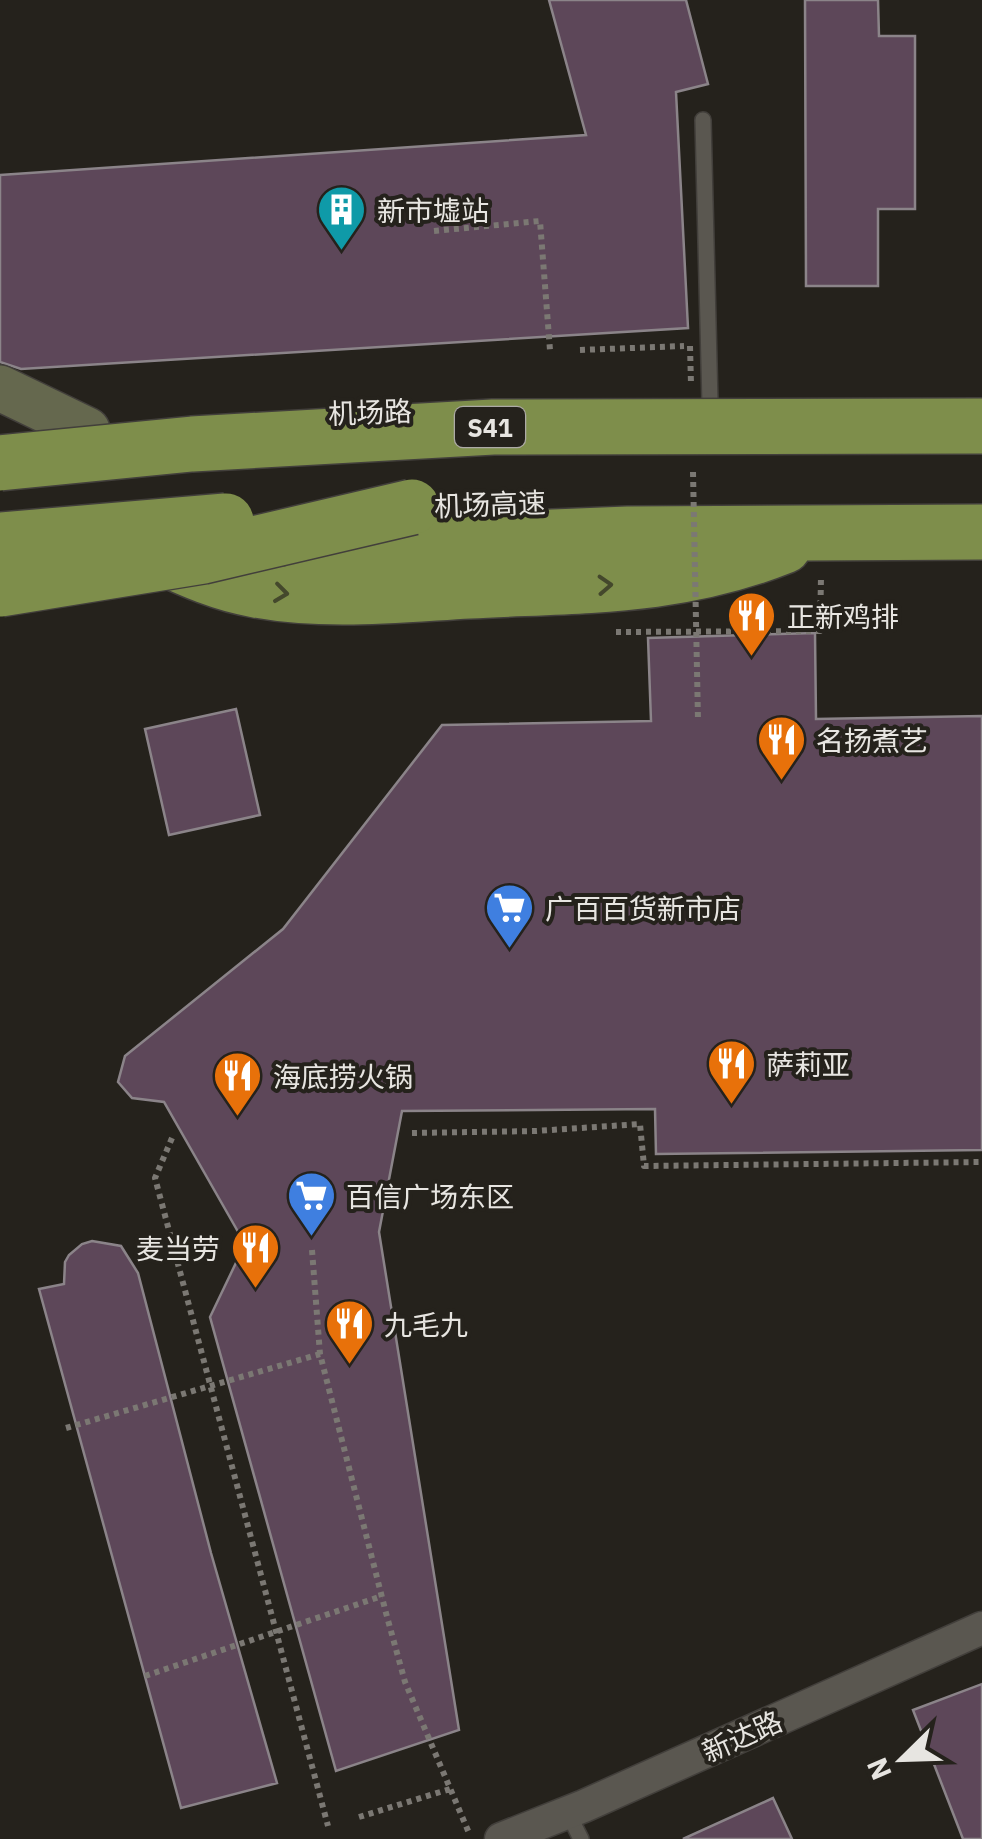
<svg xmlns="http://www.w3.org/2000/svg" width="982" height="1839" font-family="'IBM Plex Sans','Noto Sans SC',sans-serif">
  <style>
    .building { fill: #5d4759; stroke: #8b8489; stroke-width: 2.5 }
    .lines { fill: none; stroke-linecap: round; stroke-linejoin: round }
    .lane-casing { stroke: #423f3b; stroke-width: 18 }
    .street-casing { stroke: #423f3b; stroke-width: 35 }
    .secondary-casing { stroke: #423f3b; stroke-width: 48 }
    .highway-casing { stroke: #423f3b; stroke-width: 58 }
    .path { stroke: #7b7873; stroke-width: 6; stroke-dasharray: 5 5; stroke-linecap: butt }
    .lane { stroke: #5a5750; stroke-width: 15 }
    .street { stroke: #5a5750; stroke-width: 32 }
    .secondary { stroke: #65684e; stroke-width: 45 }
    .highway { stroke: #7e8e4b; stroke-width: 55 }
    .highway-bridge-casing { stroke: #423f3b; stroke-width: 58; stroke-linecap: butt }
    .path-bridge { stroke: #7b7873; stroke-width: 6; stroke-dasharray: 5 5; stroke-linecap: butt }
    .highway-bridge { stroke: #7e8e4b; stroke-width: 55 }
    .oneway { stroke: #44482c }
    .labels { text-anchor: middle; dominant-baseline: central; stroke-width: 8; stroke-linejoin: round; paint-order: stroke }
    .shield { fill: #25221c; stroke: #adaaa6; stroke-width: 2.5 }
    .shield-label { font-size: 25px; font-weight: bold; fill: #e7e5e1 }
    .poi-label { font-size: 28px; fill: #e7e5e1; stroke: #25221c; text-anchor: start }
    .street-label { font-size: 28px; fill: #e7e5e1; stroke: #25221c }
  </style>
  <rect width="100%" height="100%" fill="#25221c"/>
  <path class="building" d="M549 0H686L708 84 676 92 688 328 21 369 0 362V175L586 135Z
    M805 0H878L879 36H915V209H878V286H806Z
    M815 633 816 719 982 716V1150L656 1154 655 1109 402 1111 379 1232 459 1730 336 1771 210 1317 245 1244 164 1102 132 1098 118 1082 125 1056 283 929 442 725 651 721 648 638Z
    M236 709 260 815 169 835 145 729Z
    M92 1241 121 1246 138 1273 211 1553 277 1783 181 1808 39 1289 64 1284 65 1262 69 1255 82 1244Z
    M982 1684V1839H963L913 1710Z
    M773 1798 792 1839H683Z"/>
  <g class="lines">
    <defs>
      <path id="lane" d="M703 120 710 404
        M568 1813 581 1839"/>
      <path id="street" d="M501 1839 584 1806 982 1628"/>
      <path id="secondary" d="M0 388 87 430"/>
      <path id="highway" d="M305 547 628 534 982 532
        M155 554C188 569 220 584 256 590 326 603 398 595 469 591 583 585 676 589 784 546"/>
    </defs>
    <use href="#lane" class="lane-casing"/>
    <use href="#street" class="street-casing"/>
    <use href="#secondary" class="secondary-casing"/>
    <use href="#highway" class="highway-casing"/>
    <path class="path" d="M434 231 540 221 550 350
      M580 350 684 346
      M616 632 820 631 821 577
      M412 1133 536 1131 640 1124 644 1166 982 1162
      M172 1138 155 1178 328 1826
      M312 1250 320 1354 386 1613 405 1682 469 1833
      M359 1817 450 1789"/>
    <use href="#lane" class="lane"/>
    <use href="#street" class="street"/>
    <use href="#secondary" class="secondary"/>
    <use href="#highway" class="highway"/>
    <defs>
      <path id="highway-bridge" d="M0 463 192 444 493 427 982 426
        M0 540 226 521
        M0 589 203 556 412 507"/>
    </defs>
    <use href="#highway-bridge" class="highway-bridge-casing"/>
    <path class="path-bridge" d="M690 346 691 384
      M693 472 698 720
      M66 1428 320 1354
      M145 1676 382 1596"/>
    <use href="#highway-bridge" class="highway-bridge"/>
  </g>
  <defs><path id="oneway-chevron" d="M-2-3.5L2.5 0L-2 3.5" fill="none" stroke-width="1.6" stroke-linecap="round" stroke-linejoin="round" transform="scale(2.5)"/></defs>
  <g class="oneway">
    <use href="#oneway-chevron" transform="translate(605 585) rotate(-3)"/>
    <use href="#oneway-chevron" transform="translate(281 593) rotate(7)"/>
  </g>
  <defs>
    <symbol id="building-pin" viewBox="-11 -11 22 30"><path d="M0 17L-7.5 6A9.5 9.5 0 1 1 7.5 6Z" fill="#0f9aa8" stroke="#25221c"/><path d="M-4-6H4V6H1V3H-1V6H-4ZM-2.5-4.3h1.7v1.8h-1.7ZM.8-4.3h1.7v1.8H.8ZM-2.5-1h1.7V.8h-1.7ZM.8-1h1.7V.8H.8Z" fill="#fff"/></symbol>
    <symbol id="restaurant-pin" viewBox="-11 -11 22 30"><path d="M0 17L-7.5 6A9.5 9.5 0 1 1 7.5 6Z" fill="#e8710a" stroke="#25221c"/><path d="M-5-6h1v4h1v-4h1v4h1v-4h1v5L-1.5 .5V6h-2V.5L-5-1ZM5-6V6H3V1.5H1.5Q1.5-4 5-6Z" fill="#fff"/></symbol>
    <symbol id="supermarket-pin" viewBox="-11 -11 22 30"><path d="M0 17L-7.5 6A9.5 9.5 0 1 1 7.5 6Z" fill="#3f7fe0" stroke="#25221c"/><path d="M-6-5.5h2.5l.6 2H6L4.5 2H-2.5L-4.4-4H-6ZM-1.5 3.2a1.3 1.3 0 1 0 .1 0ZM3 3.2a1.3 1.3 0 1 0 .1 0Z" fill="#fff"/></symbol>
  </defs>
  <g fill-rule="evenodd">
    <use href="#building-pin" x="314" y="182" width="55" height="75"/>
    <use href="#restaurant-pin" x="724" y="588" width="55" height="75"/>
    <use href="#restaurant-pin" x="754" y="712" width="55" height="75"/>
    <use href="#supermarket-pin" x="482" y="880" width="55" height="75"/>
    <use href="#restaurant-pin" x="704" y="1036" width="55" height="75"/>
    <use href="#restaurant-pin" x="210" y="1048" width="55" height="75"/>
    <use href="#supermarket-pin" x="284" y="1168" width="55" height="75"/>
    <use href="#restaurant-pin" x="228" y="1220" width="55" height="75"/>
    <use href="#restaurant-pin" x="322" y="1296" width="55" height="75"/>
  </g>
  <g class="labels">
    <rect class="shield" x="455" y="407" width="70" height="40" rx="8"/>
    <g class="shield-label">
      <text x="490" y="427">S41</text>
    </g>
    <g class="poi-label">
      <text x="377" y="210">新市墟站</text>
      <text x="787" y="616">正新鸡排</text>
      <text x="816" y="740">名扬煮艺</text>
      <text x="545" y="908">广百百货新市店</text>
      <text x="766" y="1064">萨莉亚</text>
      <text x="273" y="1076">海底捞火锅</text>
      <text x="346" y="1196">百信广场东区</text>
      <text x="220" y="1248" text-anchor="end">麦当劳</text>
      <text x="384" y="1324">九毛九</text>
    </g>
    <g class="street-label">
      <text transform="translate(370 412) rotate(-2)">机场路</text>
      <text transform="translate(490 504) rotate(-2)">机场高速</text>
      <text transform="translate(742 1736) rotate(-24)">新达路</text>
    </g>
  </g>
  <g transform="translate(902 1759) rotate(247)" stroke="#25221c" stroke-width="8" paint-order="stroke">
  <path d="M0-8L18 38L0 25L-18 38Z" fill="#e7e5e1"/>
  <text y="-15" font-size="28" font-weight="bold" text-anchor="middle" fill="#e7e5e1">N</text>
  </g>
</svg>
